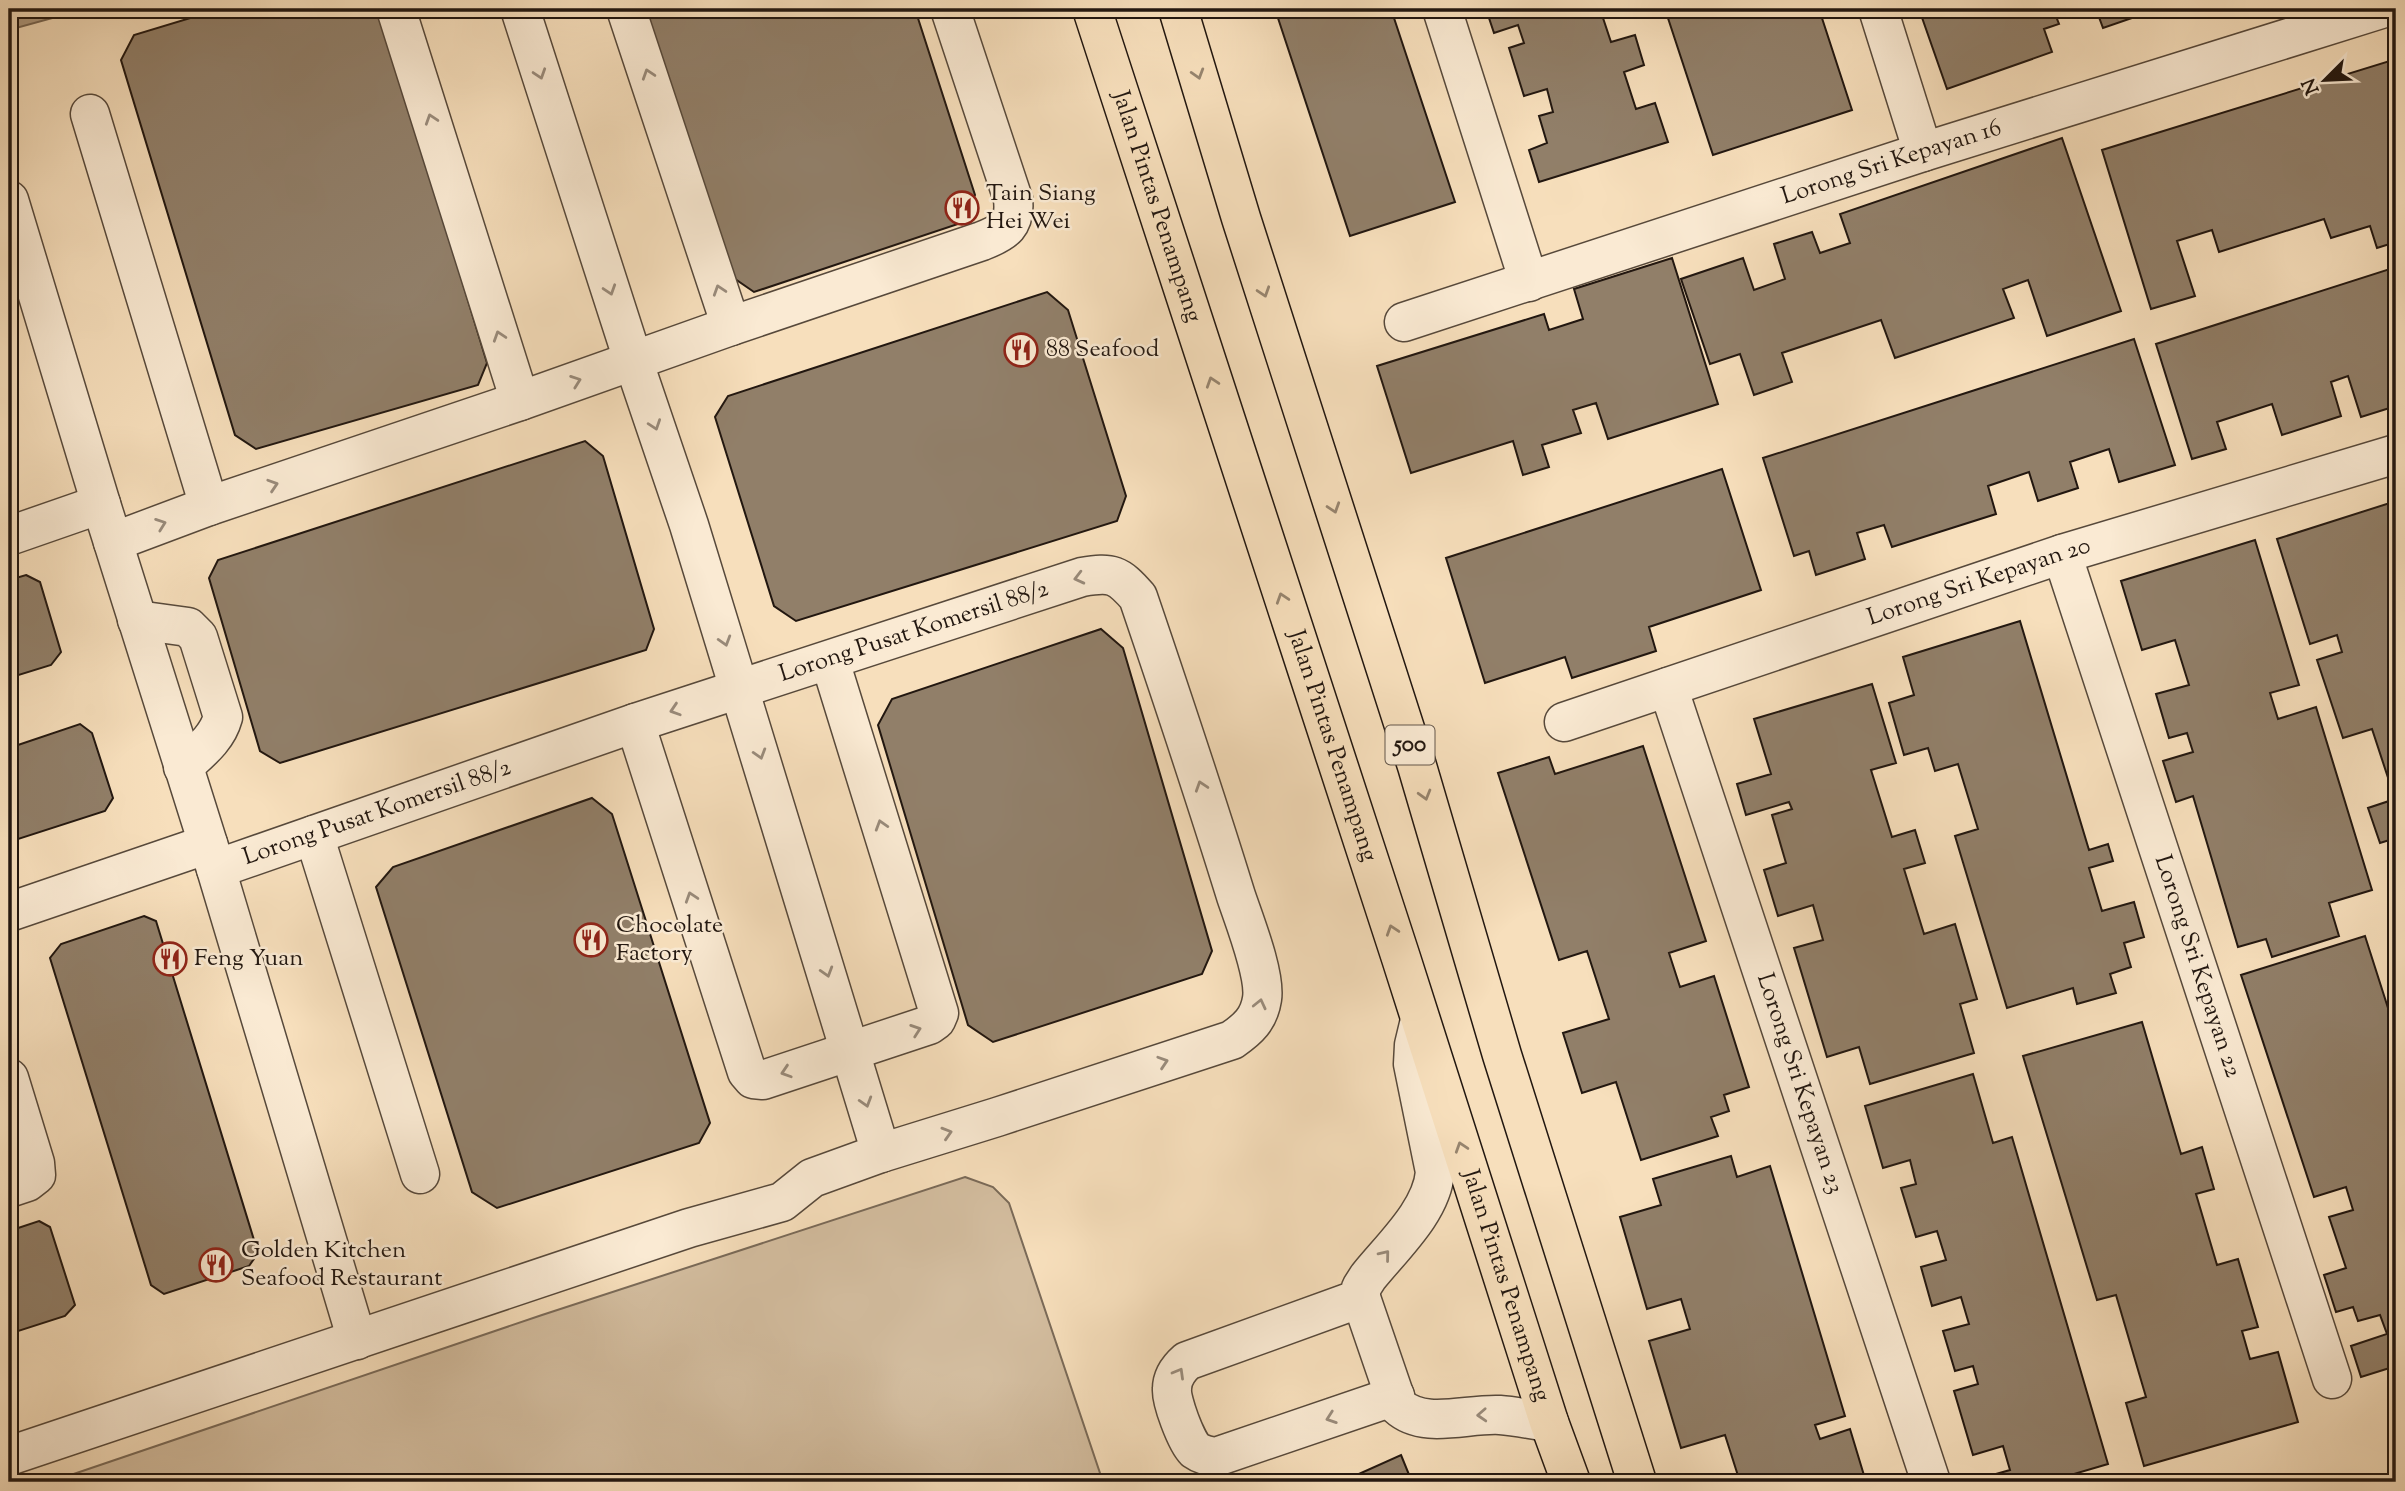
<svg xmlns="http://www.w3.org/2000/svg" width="2405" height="1491" font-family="'Sorts Mill Goudy',serif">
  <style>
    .green { fill: #d3bd9f; stroke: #7a6a58; stroke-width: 2 }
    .water { fill: #af9b82; stroke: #776654; stroke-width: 2 }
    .building { fill: #917f69; stroke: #221710; stroke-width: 2 }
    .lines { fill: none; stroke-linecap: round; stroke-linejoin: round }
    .minor-casing { stroke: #57493b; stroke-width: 41 }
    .major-casing { stroke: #221710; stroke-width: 41 }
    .minor { stroke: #faead3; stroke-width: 38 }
    .major { stroke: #f7dfbc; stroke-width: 38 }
    .oneway { stroke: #998b7b }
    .oneway2 { stroke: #97856f }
    .labels { text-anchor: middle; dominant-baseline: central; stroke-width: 5; stroke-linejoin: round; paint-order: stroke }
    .shield { fill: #faead3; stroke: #63564a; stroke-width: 2 }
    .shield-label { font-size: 23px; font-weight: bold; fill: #221710 }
    .street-label { font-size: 24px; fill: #221710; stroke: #faead3 }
    .poi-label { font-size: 24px; fill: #221710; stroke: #faead3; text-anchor: start }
  </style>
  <rect width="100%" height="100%" fill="#f7dfbc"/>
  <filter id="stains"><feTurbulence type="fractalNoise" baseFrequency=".00286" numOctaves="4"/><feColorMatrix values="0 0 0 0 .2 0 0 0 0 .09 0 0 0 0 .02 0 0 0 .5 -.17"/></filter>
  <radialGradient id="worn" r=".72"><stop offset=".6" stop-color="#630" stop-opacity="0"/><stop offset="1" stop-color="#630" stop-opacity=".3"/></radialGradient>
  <path class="green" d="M965 1177 993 1187 1009 1203 1103 1482H50L542 1315Z"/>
  <path class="water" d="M19 9H85L9 30V12Z"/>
  <path class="building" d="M220 9H380L487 363 478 385 256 449 235 435 121 60 134 35Z
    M644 9H915L975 195 964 222 754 292 728 274Z
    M1275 9H1391L1455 202 1350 236Z
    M1486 9H1600L1611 42 1635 35 1644 65 1624 72 1636 109 1655 103 1668 142 1539 182 1529 150 1547 143 1539 116 1553 112 1547 89 1524 96 1509 48 1524 43 1518 25 1494 33Z
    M1665 9H1819L1852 110 1713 155Z
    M1919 9H2053L2059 24 2044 29 2052 52 1947 89Z
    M2096 9H2158L2103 28Z
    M2396 59V242L2377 248 2370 226 2331 238 2324 219 2219 252 2212 230 2177 241 2195 296 2151 309 2102 150Z
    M2062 138 2121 311 2047 336 2028 280 2003 289 2014 318 1895 358 1881 320 1782 353 1792 382 1754 395 1740 354 1710 364 1681 279 1743 258 1754 290 1785 279 1774 244 1812 232 1820 253 1850 243 1840 214Z
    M1672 258 1718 404 1608 439 1596 403 1573 410 1581 433 1542 445 1549 467 1523 475 1513 441 1411 473 1377 366 1544 314 1549 330 1583 319 1574 289Z
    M2396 267V406L2361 417 2348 376 2331 382 2341 416 2282 435 2272 404 2217 422 2226 449 2192 459 2156 344Z
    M1047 292 1068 310 1126 496 1117 521 796 621 774 606 715 417 728 396Z
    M2134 339 2175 465 2119 482 2109 449 2070 462 2078 488 2038 501 2029 472 1988 486 1996 514 1892 547 1884 525 1857 533 1865 559 1816 575 1809 551 1794 556 1763 458Z
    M585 441 603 456 654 629 646 650 280 763 260 751 209 578 218 560Z
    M1722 469 1761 590 1649 627 1656 651 1572 678 1565 657 1485 683 1446 558Z
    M2393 502 2396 511V838L2380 843 2368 808 2395 799 2372 729 2343 738 2317 660 2342 652 2337 635 2310 644 2277 539Z
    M2255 540 2299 685 2270 693 2278 719 2316 707 2372 890 2329 903 2339 936 2272 957 2266 939 2238 947 2193 796 2176 802 2163 761 2193 752 2187 733 2169 738 2156 694 2189 685 2175 640 2142 650 2121 581Z
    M26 575 40 582 61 652 51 665 9 678V580Z
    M2020 621 2089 850 2108 844 2113 861 2089 868 2102 911 2134 902 2144 937 2124 943 2131 967 2110 974 2116 993 2077 1004 2073 988 2007 1008 1955 836 1978 829 1958 764 1935 771 1928 748 1904 755 1889 703 1914 695 1903 657Z
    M1101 629 1123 648 1212 951 1202 974 993 1042 968 1025 878 725 892 699Z
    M1872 684 1896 763 1871 770 1892 837 1915 830 1925 863 1904 869 1924 934 1955 924 1977 999 1960 1004 1974 1053 1870 1084 1859 1047 1827 1057 1794 948 1823 940 1813 905 1778 916 1764 870 1786 863 1772 815 1792 809 1789 802 1746 815 1737 784 1771 774 1754 719Z
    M80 724 92 733 113 798 105 811 9 842V748Z
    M1643 746 1706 941 1669 953 1680 987 1714 976 1749 1087 1724 1095 1729 1111 1711 1117 1718 1136 1641 1160 1616 1082 1582 1093 1563 1033 1609 1019 1587 951 1559 960 1498 773 1549 757 1555 774Z
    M592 798 612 814 710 1123 699 1143 497 1208 472 1192 376 887 393 867Z
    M2396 873V897L2389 875Z
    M144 916 156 921 258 1253 249 1266 164 1294 151 1285 50 958 61 944Z
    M2365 936 2396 1033V1366L2361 1377 2351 1346 2387 1334 2380 1315 2358 1321 2353 1307 2336 1312 2324 1275 2346 1268 2329 1217 2353 1210 2346 1187 2314 1197 2241 975Z
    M2142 1022 2181 1154 2202 1147 2214 1189 2196 1194 2217 1265 2238 1259 2258 1327 2242 1331 2250 1359 2278 1352 2298 1422 2144 1466 2126 1403 2146 1397 2116 1295 2097 1300 2023 1056Z
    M1973 1074 1993 1143 2012 1137 2108 1464 2060 1478 2062 1482H1991L1989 1476 2010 1470 2003 1446 1973 1455 1954 1391 1978 1384 1973 1366 1955 1371 1943 1331 1969 1324 1961 1297 1932 1306 1921 1267 1946 1260 1937 1231 1916 1237 1901 1188 1916 1184 1910 1160 1883 1168 1865 1106Z
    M1731 1156 1737 1177 1770 1166 1845 1416 1815 1425 1820 1439 1850 1429 1866 1482H1740L1725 1435 1681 1448 1649 1341 1690 1329 1681 1299 1647 1309 1620 1217 1661 1205 1653 1179Z
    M39 1221 50 1227 75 1305 65 1316 9 1334V1231Z
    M1401 1455 1412 1482H1341Z"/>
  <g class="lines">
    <defs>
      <g id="minor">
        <path d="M396 9 520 401"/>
        <path d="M520 9 633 360 689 525 881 1153"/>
        <path d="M1442 9 1529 282"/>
        <path d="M1878 9 1923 152"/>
        <path d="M90 114 209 506"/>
        <path d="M9 200 101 504 216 869 357 1340"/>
        <path id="s1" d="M1404 322 1923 152 2381 9"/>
        <path d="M731 326 982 241C1005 232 1016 225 1013 199L950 9"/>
        <path d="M9 536 101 504"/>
        <path d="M113 542 209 506 520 401 731 326 626 9"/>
        <path id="s2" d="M2062 554 2332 1379"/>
        <path d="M137 620 188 627 198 637 223 717C217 739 199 752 183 767"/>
        <path id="s3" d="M1668 687 1931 1482"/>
        <path id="s4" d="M1564 722 2062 554 2396 454"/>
        <path d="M635 723 747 1072 753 1079 763 1080 929 1025 936 1020 939 1013 830 661"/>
        <path d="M314 835 420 1174"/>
        <path d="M9 912 208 844"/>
        <path d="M1420 1020 1414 1045 1413 1064 1435 1172C1432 1211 1392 1247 1368 1277L1361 1288V1298L1398 1406C1424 1430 1467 1413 1500 1415 1516 1416 1533 1420 1549 1422"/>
        <path d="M9 1078 35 1163 36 1175 27 1182 9 1188"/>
        <path d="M1361 1298 1187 1361C1179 1368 1172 1377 1172 1389 1171 1401 1186 1441 1195 1450 1202 1455 1208 1456 1216 1457L1395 1396"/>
        <path d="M9 1456 689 1228 782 1202 812 1178 881 1153 997 1117 1232 1040C1248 1029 1259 1019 1262 999 1266 975 1244 920 1236 896 1205 796 1172 697 1138 597 1118 574 1112 572 1082 577L635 723 216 869"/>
      </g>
      <g id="major">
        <path id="s5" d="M1092 9 1401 958 1549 1422 1571 1482"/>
        <path d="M1178 9 1241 218 1417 766 1502 1055 1637 1482"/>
      </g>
    </defs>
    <use href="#minor" class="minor-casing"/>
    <use href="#major" class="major-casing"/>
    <use href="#minor" class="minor"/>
    <use href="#major" class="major"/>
  </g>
  <defs><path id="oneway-chevron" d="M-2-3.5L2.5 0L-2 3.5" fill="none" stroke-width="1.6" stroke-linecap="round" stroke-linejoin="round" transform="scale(1.75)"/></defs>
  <g class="oneway">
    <use href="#oneway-chevron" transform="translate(540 74) rotate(72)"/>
    <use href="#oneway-chevron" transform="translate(648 74) rotate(-108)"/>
    <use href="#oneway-chevron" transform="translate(431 119) rotate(-108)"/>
    <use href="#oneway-chevron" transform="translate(610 290) rotate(72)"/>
    <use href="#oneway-chevron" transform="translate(719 290) rotate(-108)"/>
    <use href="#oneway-chevron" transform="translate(499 336) rotate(-108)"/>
    <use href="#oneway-chevron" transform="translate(576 381) rotate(-20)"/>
    <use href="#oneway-chevron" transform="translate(655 425) rotate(71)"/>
    <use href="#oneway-chevron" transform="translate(273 485) rotate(-18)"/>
    <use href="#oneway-chevron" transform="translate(161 524) rotate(-20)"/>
    <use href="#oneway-chevron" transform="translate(1079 578) rotate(166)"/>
    <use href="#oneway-chevron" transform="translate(725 641) rotate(73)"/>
    <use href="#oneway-chevron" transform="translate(675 710) rotate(162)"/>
    <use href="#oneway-chevron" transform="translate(760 754) rotate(73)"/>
    <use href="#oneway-chevron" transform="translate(1201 786) rotate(-108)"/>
    <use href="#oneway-chevron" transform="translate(881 825) rotate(-107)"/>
    <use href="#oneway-chevron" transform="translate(691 897) rotate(-108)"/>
    <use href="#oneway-chevron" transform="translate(827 972) rotate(73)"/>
    <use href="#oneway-chevron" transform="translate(1260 1004) rotate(-77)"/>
    <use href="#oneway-chevron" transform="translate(916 1030) rotate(-19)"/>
    <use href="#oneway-chevron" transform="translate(1163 1062) rotate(-18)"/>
    <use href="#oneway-chevron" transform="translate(786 1072) rotate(162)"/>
    <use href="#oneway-chevron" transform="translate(866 1102) rotate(73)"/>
    <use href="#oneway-chevron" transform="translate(947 1133) rotate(-17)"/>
    <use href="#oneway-chevron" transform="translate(1385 1255) rotate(-51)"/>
    <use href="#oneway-chevron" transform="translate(1179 1373) rotate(-60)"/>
    <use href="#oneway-chevron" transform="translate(1482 1415) rotate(177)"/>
    <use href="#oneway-chevron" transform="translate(1331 1418) rotate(161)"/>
  </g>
  <g class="oneway2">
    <use href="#oneway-chevron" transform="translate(1198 74) rotate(73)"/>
    <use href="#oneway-chevron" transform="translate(1264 292) rotate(72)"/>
    <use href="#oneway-chevron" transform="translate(1212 382) rotate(-108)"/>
    <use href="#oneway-chevron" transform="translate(1334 508) rotate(72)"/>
    <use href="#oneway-chevron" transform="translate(1282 598) rotate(-108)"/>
    <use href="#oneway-chevron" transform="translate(1425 795) rotate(74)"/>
    <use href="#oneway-chevron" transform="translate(1392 930) rotate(-108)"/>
    <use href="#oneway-chevron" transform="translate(1461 1147) rotate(-108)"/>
  </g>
  <defs>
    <symbol id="restaurant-ring" viewBox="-11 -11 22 22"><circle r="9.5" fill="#faead3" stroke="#8f2418" stroke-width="1.5"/><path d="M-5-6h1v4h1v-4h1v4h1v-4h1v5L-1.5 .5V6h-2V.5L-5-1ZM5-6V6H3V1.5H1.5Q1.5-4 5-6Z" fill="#8f2418"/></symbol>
  </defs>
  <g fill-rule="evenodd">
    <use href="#restaurant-ring" x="943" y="189" width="38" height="38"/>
    <use href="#restaurant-ring" x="1002" y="331" width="38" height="38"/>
    <use href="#restaurant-ring" x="572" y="921" width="38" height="38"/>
    <use href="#restaurant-ring" x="151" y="940" width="38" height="38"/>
    <use href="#restaurant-ring" x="197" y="1246" width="38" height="38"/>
  </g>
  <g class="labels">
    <rect class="shield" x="1385.5" y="725.5" width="49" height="39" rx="5"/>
    <g class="shield-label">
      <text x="1410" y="745">500</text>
    </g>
    <g class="street-label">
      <text stroke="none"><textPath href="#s1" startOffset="513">Lorong Sri Kepayan 16</textPath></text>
      <text stroke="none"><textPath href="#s5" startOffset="208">Jalan Pintas Penampang</textPath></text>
      <text stroke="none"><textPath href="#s4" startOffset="438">Lorong Sri Kepayan 20</textPath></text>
      <text transform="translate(914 632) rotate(-18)">Lorong Pusat Komersil 88/2</text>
      <text stroke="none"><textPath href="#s5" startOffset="775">Jalan Pintas Penampang</textPath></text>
      <text transform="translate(377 813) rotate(-19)">Lorong Pusat Komersil 88/2</text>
      <text stroke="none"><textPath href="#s2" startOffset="434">Lorong Sri Kepayan 22</textPath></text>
      <text stroke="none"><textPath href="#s3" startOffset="418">Lorong Sri Kepayan 23</textPath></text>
      <text stroke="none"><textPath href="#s5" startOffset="1342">Jalan Pintas Penampang</textPath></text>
    </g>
    <g class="poi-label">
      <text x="986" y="194">Tain Siang<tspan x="986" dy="28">Hei Wei</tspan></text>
      <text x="1046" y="350">88 Seafood</text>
      <text x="616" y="926">Chocolate<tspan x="616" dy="28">Factory</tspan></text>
      <text x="194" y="959">Feng Yuan</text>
      <text x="241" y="1251">Golden Kitchen<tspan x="241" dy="28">Seafood Restaurant</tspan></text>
    </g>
  </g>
  <rect width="2405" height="1491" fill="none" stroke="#f7dfbc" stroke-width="35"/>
  <rect x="10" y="10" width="2384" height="1470" fill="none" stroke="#221710" stroke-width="3.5"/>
  <rect x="18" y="18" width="2370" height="1456" fill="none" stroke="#221710" stroke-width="2"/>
  <g transform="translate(2325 80) rotate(246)" stroke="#faead3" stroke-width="5" paint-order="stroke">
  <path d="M0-5L12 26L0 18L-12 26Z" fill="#221710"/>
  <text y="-10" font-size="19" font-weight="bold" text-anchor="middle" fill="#221710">N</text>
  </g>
  <rect width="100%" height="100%" filter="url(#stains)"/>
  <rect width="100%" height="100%" fill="url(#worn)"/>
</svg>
